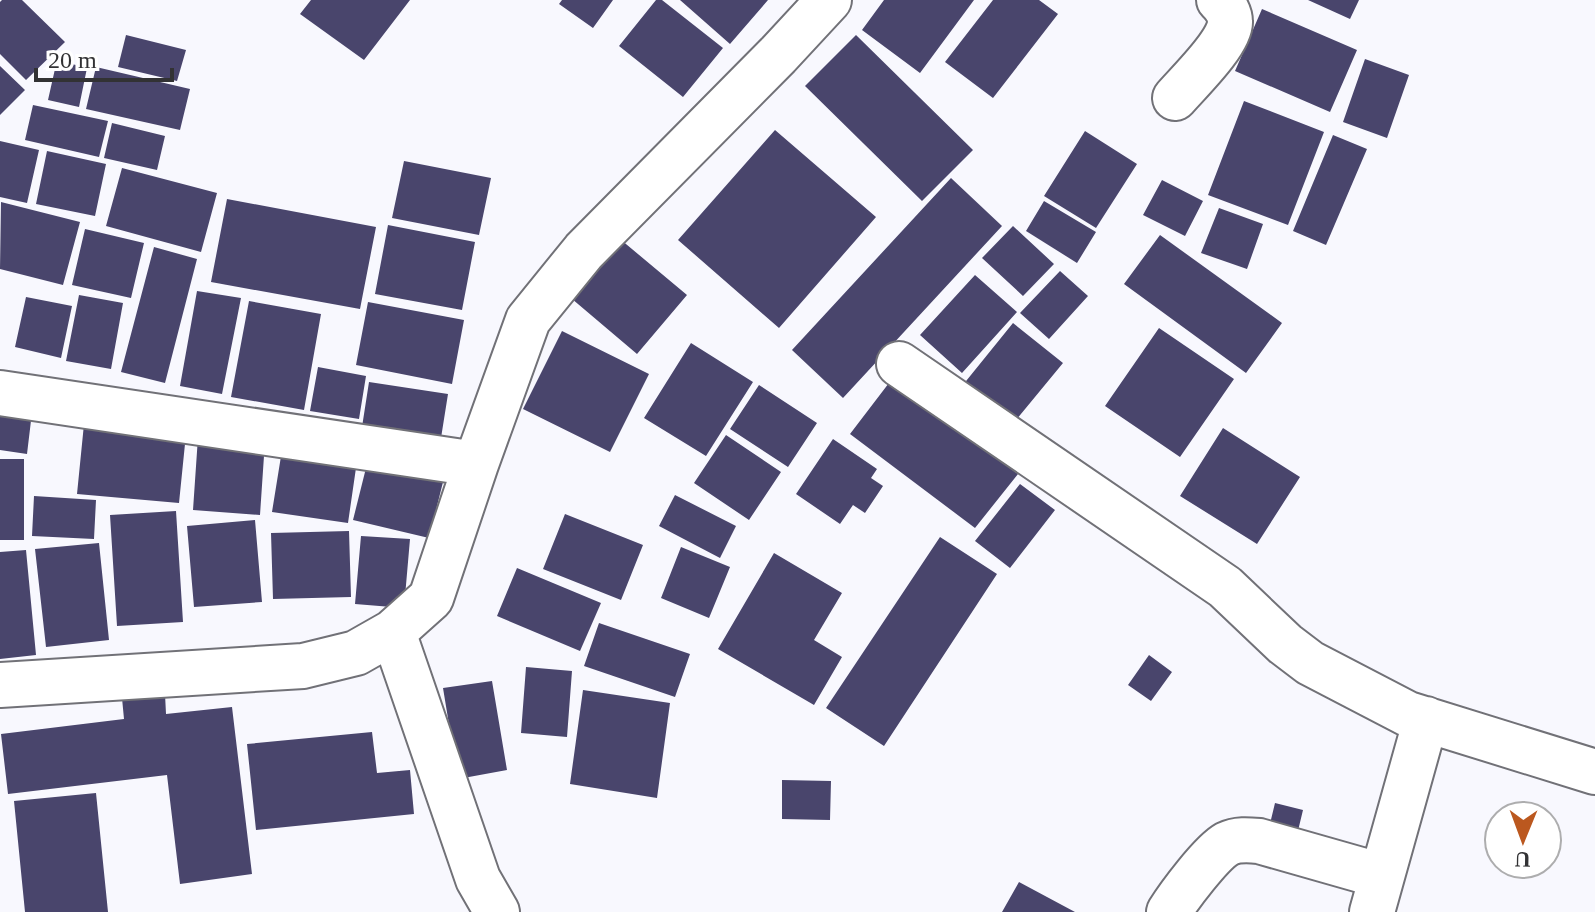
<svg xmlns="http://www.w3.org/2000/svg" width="1595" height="912" font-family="Georgia,serif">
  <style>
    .building { fill: #49456c }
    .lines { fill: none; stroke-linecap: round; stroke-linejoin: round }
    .minor-casing { stroke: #717177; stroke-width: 48 }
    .minor { stroke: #fff; stroke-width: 44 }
  </style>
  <rect width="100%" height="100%" fill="#f8f8fe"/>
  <path class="building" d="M2 0H22L65 42 26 80 0 54V2Z
    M311 0H410L364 60 300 14Z
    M562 0H613L593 28 559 4Z
    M656 0H662L723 48 683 97 619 46Z
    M680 0H768L730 44Z
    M884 0H974L920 73 862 30Z
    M993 0H1039L1058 14 993 98 945 62Z
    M1308 0H1359L1350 19Z
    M1262 9 1357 50 1330 112 1235 71Z
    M126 35 186 50 177 81 118 67Z
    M856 35 973 150 922 201 805 86Z
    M1365 59 1409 75 1387 138 1343 122Z
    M57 60 87 68 79 107 48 100Z
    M0 66 25 90 0 115Z
    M96 67 190 89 180 130 86 109Z
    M1244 101 1324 132 1288 225 1208 195Z
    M33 105 108 121 99 157 25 140Z
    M112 123 165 136 157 170 104 158Z
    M775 130 876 217 779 328 678 240Z
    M1085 131 1137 164 1096 228 1044 196Z
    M1333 135 1367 149 1326 245 1293 231Z
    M0 141 39 150 27 203 0 197Z
    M47 151 106 164 95 216 36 204Z
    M404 161 491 178 479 235 392 218Z
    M122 168 217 193 201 252 106 226Z
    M951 178 1002 226 843 398 792 350Z
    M1162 180 1203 201 1185 236 1143 215Z
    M227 199 376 227 360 309 211 282Z
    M1044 201 1096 232 1077 263 1026 231Z
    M1 202 80 222 63 285 0 269Z
    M1219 208 1263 224 1247 269 1201 253Z
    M388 225 475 242 462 310 375 294Z
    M1013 226 1054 264 1023 296 982 258Z
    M85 229 144 243 131 298 72 285Z
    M614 234 687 295 637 354 565 293Z
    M1160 235 1282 323 1246 373 1124 284Z
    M154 247 197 259 165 383 121 372Z
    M1060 271 1088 296 1049 339 1020 313Z
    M975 275 1017 312 962 373 920 335Z
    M197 291 241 298 222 394 180 386Z
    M79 295 123 303 111 369 66 361Z
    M26 297 72 306 61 358 15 347Z
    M249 301 321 314 304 410 231 397Z
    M368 302 464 320 452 384 356 365Z
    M1013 323 1063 363 1007 431 958 391Z
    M1159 328 1234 379 1180 457 1105 406Z
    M562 331 649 374 610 452 523 409Z
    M691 343 753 382 706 456 644 418Z
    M318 367 366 376 359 419 310 411Z
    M892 379 1018 474 975 528 850 434Z
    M369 382 448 394 441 438 362 427Z
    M759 385 817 423 788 467 730 429Z
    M0 400 33 404 27 454 0 450Z
    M84 424 186 434 179 503 77 494Z
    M1223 428 1300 477 1257 544 1180 496Z
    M726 435 781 472 749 520 694 483Z
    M198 437 265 441 260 515 193 510Z
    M833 439 877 469 871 478 883 486 865 513 853 505 840 524 796 494Z
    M282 450 357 461 348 523 272 512Z
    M0 459H24V540H0Z
    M367 464 443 482 429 538 353 520Z
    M1020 484 1055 510 1010 568 975 541Z
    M675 495 736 526 720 558 659 526Z
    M34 496 96 500 94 539 32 536Z
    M176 511 183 622 117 626 110 515Z
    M565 514 643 545 621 600 543 569Z
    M255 520 262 602 194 607 187 526Z
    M349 531 351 597 273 599 271 533Z
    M361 536 410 539 404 608 355 604Z
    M940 537 997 574 884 746 826 708Z
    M99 543 109 640 46 647 35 549Z
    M681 547 730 567 709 618 661 598Z
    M26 550 36 655 0 659V552Z
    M774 553 842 593 814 640 842 657 814 705 718 649Z
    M517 568 601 603 580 651 497 616Z
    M599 623 690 654 675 697 584 666Z
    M1149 655 1172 672 1151 701 1128 685Z
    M526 667 572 671 567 737 521 733Z
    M492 681 507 770 458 779 443 688Z
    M583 690 670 703 657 798 570 784Z
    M165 694 166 714 232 707 252 874 180 884 167 775 8 794 1 734 124 719 122 698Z
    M372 732 377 773 410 770 414 814 256 830 247 744Z
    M782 780 831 781 830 820 782 819Z
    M96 793 108 912H25L14 801Z
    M1275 803 1303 810 1296 839 1268 832Z
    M1019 882 1075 912H1002Z"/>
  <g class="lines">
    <defs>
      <path id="minor" d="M1175 98C1189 82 1231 41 1230 22 1230 13 1225 6 1219 0
        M899 364 1225 587 1285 644 1310 663 1408 714 1595 772
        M0 393 476 464
        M393 632 478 879 497 912
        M0 685 303 666 356 653 393 632 431 598 476 464 528 320 584 251 778 55 829 0
        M1169 912C1179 896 1211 853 1227 844 1237 839 1248 840 1259 841L1382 876
        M1372 912 1426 719"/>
    </defs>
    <use href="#minor" class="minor-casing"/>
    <use href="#minor" class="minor"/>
  </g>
  <g transform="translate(1523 840) rotate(181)"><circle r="38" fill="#ffffff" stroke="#adadae" stroke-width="2"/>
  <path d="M0-6L14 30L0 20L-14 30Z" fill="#bb581f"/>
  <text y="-12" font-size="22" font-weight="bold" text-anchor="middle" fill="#323234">U</text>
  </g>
  <path d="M36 68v12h136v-12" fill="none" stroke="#323234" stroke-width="4"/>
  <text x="48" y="68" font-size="24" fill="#323234" stroke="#ffffff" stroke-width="6" paint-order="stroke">20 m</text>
</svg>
